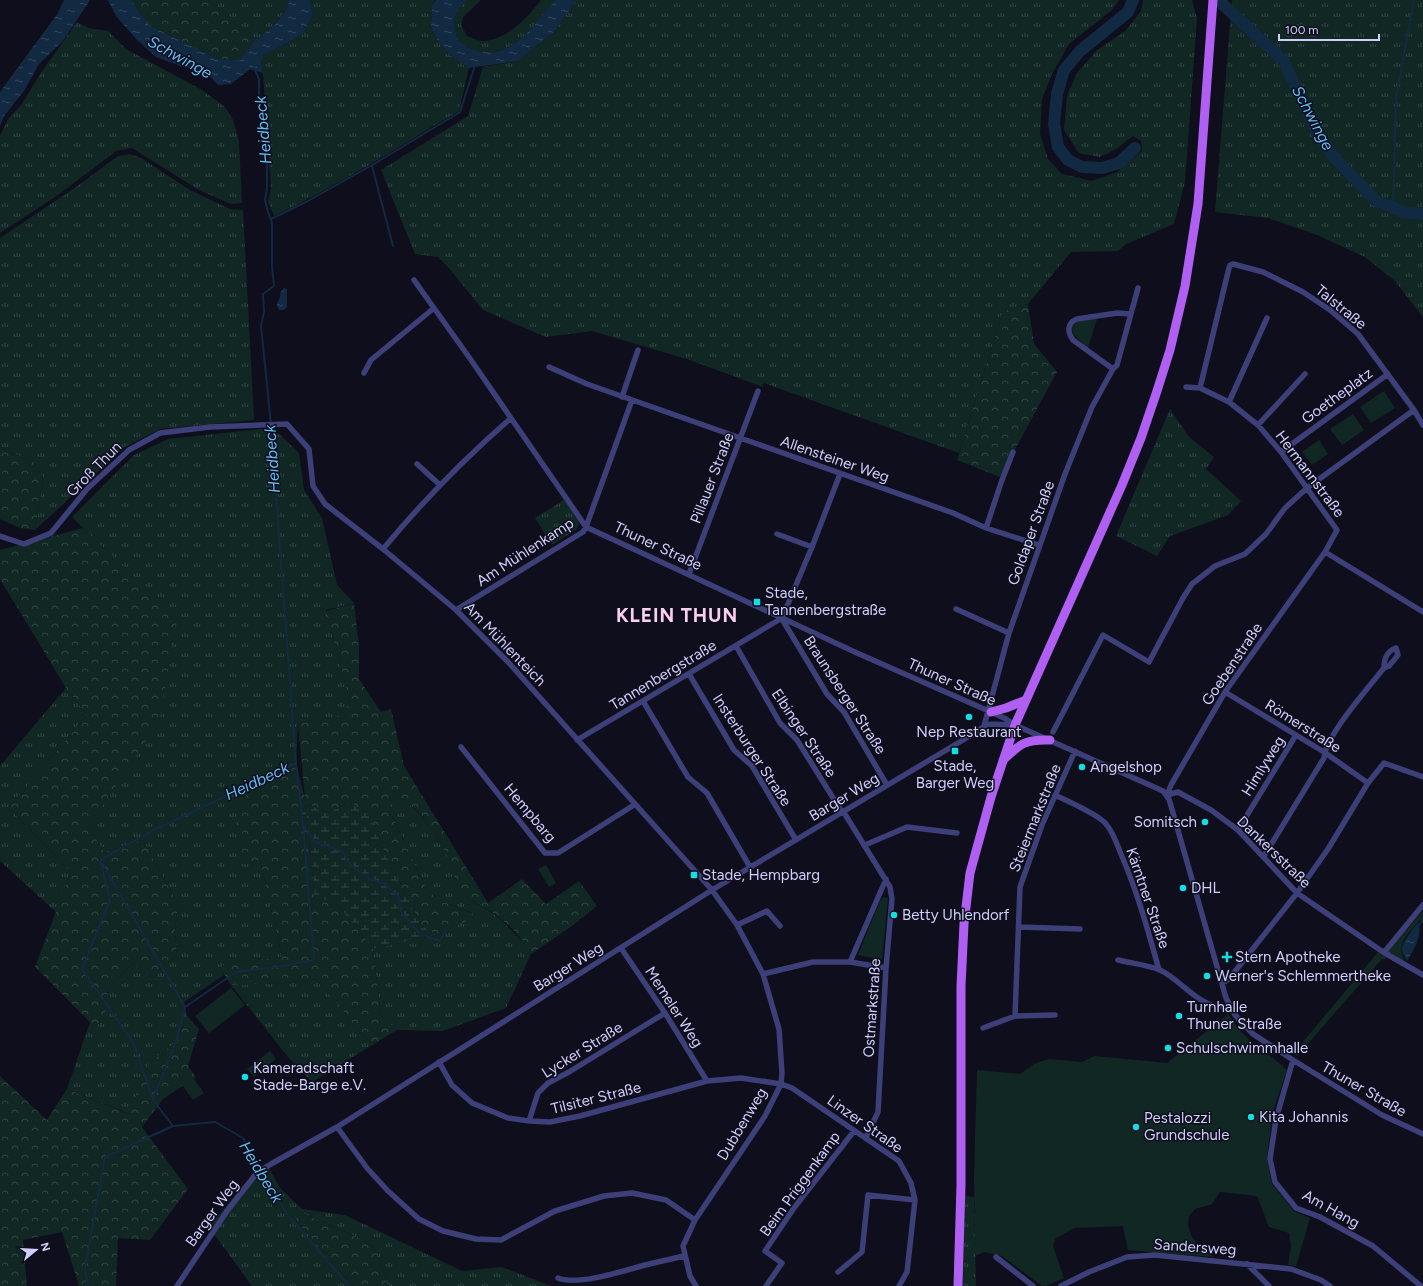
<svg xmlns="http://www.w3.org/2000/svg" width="1423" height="1286" font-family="Figtree,sans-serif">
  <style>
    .grass { fill: url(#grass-tufts) }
    .forest { fill: url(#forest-crowns) }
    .wetland { fill: url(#wetland-marsh) }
    .park { fill: #112724 }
    .water { fill: url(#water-ripples) }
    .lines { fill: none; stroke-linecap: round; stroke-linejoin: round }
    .stream { stroke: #122942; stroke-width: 2 }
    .river { stroke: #122942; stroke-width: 12 }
    .minor { stroke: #3d3f78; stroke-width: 5.5 }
    .primary { stroke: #af5ff1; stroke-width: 9 }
    .poi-dot { fill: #14dee2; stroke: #0f0e1d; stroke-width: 1.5 }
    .labels { text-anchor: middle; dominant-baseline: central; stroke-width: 3; stroke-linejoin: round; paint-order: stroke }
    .street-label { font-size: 15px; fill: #d0cefb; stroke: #0f0e1d }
    .poi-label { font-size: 15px; fill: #d0cefb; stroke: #0f0e1d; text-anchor: start }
    .water-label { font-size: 16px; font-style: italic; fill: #66bcf2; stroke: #0f0e1d }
    .district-label { font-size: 19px; font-weight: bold; letter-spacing: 1px; fill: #fbd0ef; stroke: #0f0e1d }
  </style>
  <defs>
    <pattern id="grass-tufts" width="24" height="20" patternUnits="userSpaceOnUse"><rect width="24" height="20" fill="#112724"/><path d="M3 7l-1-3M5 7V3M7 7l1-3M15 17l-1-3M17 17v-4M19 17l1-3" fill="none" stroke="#334545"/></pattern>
    <pattern id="forest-crowns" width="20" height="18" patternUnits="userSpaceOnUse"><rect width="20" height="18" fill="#112724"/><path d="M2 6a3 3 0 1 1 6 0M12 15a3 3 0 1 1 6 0" fill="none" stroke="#334545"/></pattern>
    <pattern id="wetland-marsh" width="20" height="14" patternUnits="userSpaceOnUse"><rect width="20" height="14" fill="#112724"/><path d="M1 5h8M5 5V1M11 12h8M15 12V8" fill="none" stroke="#334545"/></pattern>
    <pattern id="water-ripples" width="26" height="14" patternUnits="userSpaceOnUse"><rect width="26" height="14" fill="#122942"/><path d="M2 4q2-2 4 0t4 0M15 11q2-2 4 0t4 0" fill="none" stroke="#33475e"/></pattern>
  </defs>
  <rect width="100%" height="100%" fill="#0f0e1d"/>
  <path class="grass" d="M208 0H289C289 14 264 32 255 42Z
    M310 0H435L432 5 431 27 439 43 454 58 469 68 459 111C398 147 338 186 274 216L268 201 271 189 263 73 261 61 264 55 302 35 313 15Z
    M467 0H481L463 17 461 25 467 36C472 38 480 42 485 41 509 38 527 18 541 0H555C540 18 524 44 499 51 486 55 466 50 457 38 456 36 456 32 455 29 453 16 457 9 467 0Z
    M579 0H1119L1112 10 1069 44 1052 74 1042 99 1040 134 1048 159 1062 174 1092 181 1117 172 1142 151 1141 141 1133 136 1116 149 1100 157 1079 153 1064 130 1067 96 1077 73 1096 51 1125 31 1141 11 1143 0H1192L1197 18 1185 182 1174 224 1126 244 1118 251 1071 252 1028 304 1003 311 959 453 764 383 763 387 687 359 592 331 546 337 483 310 448 267 438 257 415 254 381 170 468 116 483 67 518 61 555 31 573 5Z
    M1232 0H1423V317L1395 281 1365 257 1315 234 1268 218 1215 212Z
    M77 22 88 28 108 31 126 49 202 90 225 107 233 120 239 141 242 203 231 204 199 190 132 148 116 151 58 195 0 233V136L8 119 21 105 43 70Z
    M130 154 141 158 190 190 230 209 243 210 254 420 160 429 125 447 35 530 43 478 35 463 0 447V238L76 187 118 156Z
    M1170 409 1189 437 1214 457 1206 469 1241 501 1228 515 1170 536 1157 556 1116 536Z
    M261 429 279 434 299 453 304 490 322 518 337 585 354 603 326 610 349 698 347 714 328 719 298 724 296 763 249 786 243 864 260 860 282 957 227 963 220 968 224 975 184 1002 187 1016 176 1042 150 1062 130 1114 67 1089 90 1022 97 1025 105 1017 108 989 133 963 146 975 155 978 162 966 177 955 175 932 178 904 143 840 104 852 88 827 158 722 176 619 72 517 134 455 168 439Z
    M564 500 579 522 577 529 552 545 535 518Z
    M66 688 87 715 9 808 71 872 56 912 0 861V766Z
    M395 795 408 803 430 824 474 903 488 910 501 920 529 948 531 954 506 1008 443 1031 397 1030 381 1016 373 949 436 935 477 915 439 900 426 888 390 811 389 800Z
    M315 979 340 1006 356 1030 374 1044 312 1082 288 1057 231 985 286 983Z
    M266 1163 280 1188 302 1209 345 1215 462 1271 502 1267 551 1286H389L375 1250 364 1240 302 1213 295 1219 353 1286H252L217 1238 208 1228 257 1169Z
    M965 1196 974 1197 976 1286H963Z"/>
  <path class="forest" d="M131 0H208L255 42 240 60 217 59 149 25Z
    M1028 304 1034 344 1057 372 1000 477 957 460 1003 311Z
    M0 447 35 463 43 478 35 530 20 528 0 519Z
    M83 528 177 618 159 722 88 827 104 852 143 840 178 904 175 932 177 955 162 966 155 978 146 975 133 963 108 989 105 1017 97 1025 90 1022 35 967 71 872 9 808 87 715 66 688 0 579V550Z
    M354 603 359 646V679L381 712 391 709 404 766 488 903 522 879 546 904 579 881 597 906 572 926 531 954C525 939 501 917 487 909 477 904 469 901 462 892 456 886 454 873 450 864 438 833 425 812 395 795L389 800 390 811 426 888 439 900 478 916 436 935 421 925 383 849 375 824 351 802 327 813 305 803 315 900H334L373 949 381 1016 397 1030 374 1044 356 1030 340 1006 315 979 286 983 231 985 220 968 227 963 282 957 260 860 243 864 236 820 249 786 296 763 305 799 298 724 326 719 346 714 349 698 326 611Z
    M187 1016 199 1029 188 1066 196 1077 163 1099 142 1127 188 1189 150 1240 118 1238 116 1286H79L62 1232 23 1240 27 1286H0V1076L47 1120 67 1089 129 1114 150 1062 176 1042Z
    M302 1213 364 1240 375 1250 389 1286H353L295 1219Z"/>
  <path class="wetland" d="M351 802 369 815 375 824 383 849 421 925 436 935 373 949 334 900H315L305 803 327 813Z"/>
  <path class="park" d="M1097 319 1088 348 1073 334 1072 327C1077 319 1088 320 1097 319Z
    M1384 391 1395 408 1371 423 1360 407Z
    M1353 414 1364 430 1342 445 1330 429Z
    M1319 440 1328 454 1312 465 1302 452Z
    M546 865 556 883 549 887 538 869Z
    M884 897 888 898 882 960 858 955 880 901Z
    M1423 911V922L1420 920C1411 931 1395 944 1404 958L1403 961 1390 953 1384 960 1382 959 1305 1047 1297 1056 1292 1053 1302 1043 1378 952 1383 956Z
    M231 988 245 1005 209 1033 195 1016Z
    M1228 1014 1238 1028 1253 1044 1273 1058 1287 1070 1272 1114 1267 1159 1272 1184 1294 1211 1310 1218 1296 1266 1288 1265 1291 1245 1289 1233 1269 1227 1257 1196 1220 1192 1212 1204 1195 1209 1189 1216 1188 1226 1192 1237 1201 1248 1214 1257 1128 1250 1123 1226 1074 1228 1055 1239 1053 1246 1064 1278 1046 1286H1042L1002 1256 984 1252 975 1256 974 1176 977 1070 1020 1074 1034 1064 1049 1059 1082 1062 1094 1056 1167 1063Z
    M270 1051 276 1059 254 1077 247 1069Z
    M191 1075 204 1093 193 1100 180 1082Z"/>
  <path class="water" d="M64 0H90L63 41 39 64 24 91 4 116 0 126V92L58 13Z
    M108 0H131L149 25 217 59 240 60C245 53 250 46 256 40 266 31 289 14 289 0H310L313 15 302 35 264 55 261 61 263 73 250 69 231 84 218 85 211 77 156 57 137 40 116 16Z
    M436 0H467C457 9 453 16 455 29 456 32 456 36 457 38 466 50 486 55 499 51 524 44 539 18 555 0H579L573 5 555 31 518 61 469 68 454 58 439 43 431 27 432 5Z
    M284 288 287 289V307L284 310H279C275 304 278 303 280 297 281 293 280 292 284 288Z
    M1418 923C1423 934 1414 950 1407 961 1405 957 1402 953 1402 949 1402 942 1414 928 1418 923Z"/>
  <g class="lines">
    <path class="stream" d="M254 68 259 79V98L267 165V188L265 200 268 212 272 223V266L274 286 263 294 264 312 261 326 270 415 296 763 152 831 100 860 110 900 82 969 134 1044 153 1100 173 1126 215 1122 243 1138 287 1214 349 1286
      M372 166 393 246
      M1393 208 1396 97 1414 0
      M271 219 306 202 374 164 460 112 475 65
      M303 825 314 841 343 852 349 863 357 870 368 878 384 884 399 897 401 912 420 934 440 941 446 931
      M102 863 185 1007
      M1419 925 1423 920
      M153 1099 176 1042 185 1007 236 972 284 966 314 960 303 824 296 763
      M88 1286 85 1268 105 1157 173 1126"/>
    <path class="river" d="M1133 0 1128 12 1080 51 1064 70 1057 94 1054 124 1058 147 1068 160 1082 167 1102 168 1119 163 1135 148
      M1218 0 1283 60 1317 132 1333 156 1375 200 1403 212 1423 214"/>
    <path class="minor" d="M414 280 471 360 586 527 857 653 991 712 1006 719 1015 725 1163 791 1169 799 1226 998 1235 1015 1253 1034 1293 1060 1382 1115 1423 1134
      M1130 314 1117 313 1077 319C1067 323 1067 332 1073 340L1113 369 1117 365 1138 288
      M549 367 587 384 953 513 986 528 1039 545
      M364 373 371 360 434 308
      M1186 387 1200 388 1229 402 1258 425 1281 452 1337 530 1325 552 1423 612
      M1200 388 1229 268 1230 265 1233 264 1263 272 1303 292 1330 310 1358 334 1414 410 1423 425
      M622 397 638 350
      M1229 402 1267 318
      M1258 425 1305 374
      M1281 452 1388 374
      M417 464 440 485
      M986 528 1002 480 1013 452
      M777 534 812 547
      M0 536 24 544 51 533 87 489 129 450 160 433 210 427 287 424 309 449 313 486 325 504 383 549 456 610 509 663 712 890 737 925 763 974 779 1029 782 1073 781 1084 765 1116 695 1220 683 1246 690 1276 696 1286
      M383 549C422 502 465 458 511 418
      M689 574 758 391
      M956 609 1009 633
      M456 610 583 532 586 527 632 400
      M782 618 812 547 840 474
      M782 619 827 694 844 712 887 785
      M736 646 780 723 797 740 840 809 843 811 890 887 892 899 886 968 878 1112 866 1137
      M689 674 734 750 752 766 796 840
      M1225 692 1324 752 1368 783
      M643 701 688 777 707 793 750 867
      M984 726 1009 633 1065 474 1092 407 1113 369
      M1053 732 1103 635 1149 662 1183 598 1192 584 1215 566 1245 554 1266 534 1285 508 1307 488 1414 410
      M577 740 782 618
      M461 747 545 853H558L634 805
      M1055 795C1067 801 1098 814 1106 824 1113 832 1117 844 1121 854 1137 891 1148 930 1159 970
      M1167 795 1178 792 1211 810 1238 830 1297 893 1383 952 1423 975
      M1167 795 1171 785 1225 692 1325 552
      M1238 830 1296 735
      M865 845 907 827 957 833
      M1264 856 1324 758C1326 735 1368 688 1384 668L1389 666 1398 655 1396 648C1387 651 1384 659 1384 668
      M737 925 767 911 780 926
      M1020 927 1080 929
      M621 948 665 1013 707 1081
      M1383 952 1386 950 1423 905
      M1118 960C1130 963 1148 965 1160 970 1182 980 1202 1012 1229 1006
      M850 962 886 879
      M763 974 813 962H850L886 968
      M1222 983 1229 979 1297 893 1328 849 1368 783 1384 763 1423 777
      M1015 1016 1020 887 1042 825 1075 751
      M983 1028 1015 1016 1055 1015
      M1293 1060 1276 1119 1270 1159 1275 1182 1296 1208 1320 1217 1373 1246 1421 1286
      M439 1062 452 1085 472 1103 508 1118 529 1121 550 1122 580 1116 707 1081 741 1078 781 1084 792 1088 899 1161 911 1183 915 1200 907 1272 899 1286
      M529 1121 538 1093 548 1083 569 1072 665 1013
      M337 1127 367 1168 388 1191 419 1219 443 1231 476 1239 501 1240 555 1211 604 1196 632 1193 666 1200 695 1220
      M996 1257 1033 1286
      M1247 1264 1269 1286
      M838 1272 862 1252 868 1195 915 1200
      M558 1278C577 1286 624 1271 645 1265 658 1262 671 1259 684 1256
      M177 1286 227 1211 256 1174 271 1164 337 1127 712 890 968 737 988 724 1015 725
      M766 1286 782 1263 765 1251 794 1208 854 1131
      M1061 1286 1089 1272 1127 1257 1155 1255 1291 1269 1321 1280 1330 1286"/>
    <path class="primary" d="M991 712 1006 708 1026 700
      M1003 760C1020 744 1025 739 1050 740
      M958 1286 961 1185V986L964 924 970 873 991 797 1015 725 1122 485 1141 438 1157 391 1170 350 1185 286 1198 204 1213 0"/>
  </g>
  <g class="poi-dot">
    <rect x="753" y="598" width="8" height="8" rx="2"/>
    <circle cx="969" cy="717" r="4"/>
    <rect x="951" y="747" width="8" height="8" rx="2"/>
    <circle cx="1082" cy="767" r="4"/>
    <circle cx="1205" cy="822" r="4"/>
    <rect x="690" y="871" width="8" height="8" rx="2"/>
    <circle cx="1183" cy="888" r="4"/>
    <circle cx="894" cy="915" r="4"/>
    <path d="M1225 951h4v4h4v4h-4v4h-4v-4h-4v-4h4z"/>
    <circle cx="1207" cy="976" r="4"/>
    <circle cx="1179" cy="1016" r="4"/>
    <circle cx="1168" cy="1048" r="4"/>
    <circle cx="245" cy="1077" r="4"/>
    <circle cx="1251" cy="1117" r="4"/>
    <circle cx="1136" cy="1127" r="4"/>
  </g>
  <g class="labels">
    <g class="street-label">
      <text transform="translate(1341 307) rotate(39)">Talstraße</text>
      <text transform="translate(1337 396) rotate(-36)">Goetheplatz</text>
      <text transform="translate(835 459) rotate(19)">Allensteiner Weg</text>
      <text transform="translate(94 469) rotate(-45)">Groß Thun</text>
      <text transform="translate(1310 474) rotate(53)">Hermannstraße</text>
      <text transform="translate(712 478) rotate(-69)">Pillauer Straße</text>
      <text transform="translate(1031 533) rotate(-70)">Goldaper Straße</text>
      <text transform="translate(658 546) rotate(25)">Thuner Straße</text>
      <text transform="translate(525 552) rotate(-33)">Am Mühlenkamp</text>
      <text transform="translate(505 644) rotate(46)">Am Mühlenteich</text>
      <text transform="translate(1232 664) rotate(-56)">Goebenstraße</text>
      <text transform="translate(663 675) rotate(-31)">Tannenbergstraße</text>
      <text transform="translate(952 682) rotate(24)">Thuner Straße</text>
      <text transform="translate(845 695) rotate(57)">Braunsberger Straße</text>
      <text transform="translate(1303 726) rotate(32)">Römerstraße</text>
      <text transform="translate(804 733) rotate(56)">Elbinger Straße</text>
      <text transform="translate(752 750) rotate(57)">Insterburger Straße</text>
      <text transform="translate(1263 766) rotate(-58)">Himlyweg</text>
      <text transform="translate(844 797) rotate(-31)">Barger Weg</text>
      <text transform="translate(530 813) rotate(50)">Hempbarg</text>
      <text transform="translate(1035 818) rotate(-68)">Steiermarkstraße</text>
      <text transform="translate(1274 852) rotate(44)">Dankersstraße</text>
      <text transform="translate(1148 898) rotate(71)">Kärntner Straße</text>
      <text transform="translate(568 967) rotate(-32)">Barger Weg</text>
      <text transform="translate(674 1007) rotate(57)">Memeler Weg</text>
      <text transform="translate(872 1008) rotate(-86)">Ostmarkstraße</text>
      <text transform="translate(582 1050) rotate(-32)">Lycker Straße</text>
      <text transform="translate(1364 1089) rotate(30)">Thuner Straße</text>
      <text transform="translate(596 1098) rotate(-14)">Tilsiter Straße</text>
      <text transform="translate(742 1124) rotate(-59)">Dubbenweg</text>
      <text transform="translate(865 1124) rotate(35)">Linzer Straße</text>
      <text transform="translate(800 1184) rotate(-54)">Beim Priggenkamp</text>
      <text transform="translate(1331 1209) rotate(29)">Am Hang</text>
      <text transform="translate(212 1213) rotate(-54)">Barger Weg</text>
      <text transform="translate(1195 1247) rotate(4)">Sandersweg</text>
    </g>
    <g class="poi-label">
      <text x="765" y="593">Stade,<tspan x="765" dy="17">Tannenbergstraße</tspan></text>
      <text x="969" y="732" text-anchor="middle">Nep Restaurant</text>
      <text x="955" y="766" text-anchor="middle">Stade,<tspan x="955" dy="17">Barger Weg</tspan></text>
      <text x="1090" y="767">Angelshop</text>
      <text x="1197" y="822" text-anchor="end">Somitsch</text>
      <text x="702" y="875">Stade, Hempbarg</text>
      <text x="1191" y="888">DHL</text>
      <text x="902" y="915">Betty Uhlendorf</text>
      <text x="1235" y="957">Stern Apotheke</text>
      <text x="1215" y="976">Werner's Schlemmertheke</text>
      <text x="1187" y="1007">Turnhalle<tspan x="1187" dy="17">Thuner Straße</tspan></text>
      <text x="1176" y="1048">Schulschwimmhalle</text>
      <text x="253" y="1068">Kameradschaft<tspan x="253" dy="17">Stade-Barge e.V.</tspan></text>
      <text x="1259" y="1117">Kita Johannis</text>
      <text x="1144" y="1118">Pestalozzi<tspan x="1144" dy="17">Grundschule</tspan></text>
    </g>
    <g class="water-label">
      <text transform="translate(180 57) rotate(29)">Schwinge</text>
      <text transform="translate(1313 118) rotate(62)">Schwinge</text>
      <text transform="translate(263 130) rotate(-95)">Heidbeck</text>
      <text transform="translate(272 459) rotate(-94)">Heidbeck</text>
      <text transform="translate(257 781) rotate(-25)">Heidbeck</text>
      <text transform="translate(261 1172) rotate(59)">Heidbeck</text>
    </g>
    <g class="district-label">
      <text x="677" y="615">KLEIN THUN</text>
    </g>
  </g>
  <g transform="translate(36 1250) rotate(72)" stroke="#0f0e1d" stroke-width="3" paint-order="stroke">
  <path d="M0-3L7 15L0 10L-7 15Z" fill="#d0cefb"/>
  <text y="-6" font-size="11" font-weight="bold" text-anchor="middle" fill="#d0cefb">N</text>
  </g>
  <path d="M1279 34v6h100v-6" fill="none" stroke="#d0cefb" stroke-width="2"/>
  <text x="1285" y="34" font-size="12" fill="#d0cefb" stroke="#0f0e1d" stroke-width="3" paint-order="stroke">100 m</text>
</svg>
